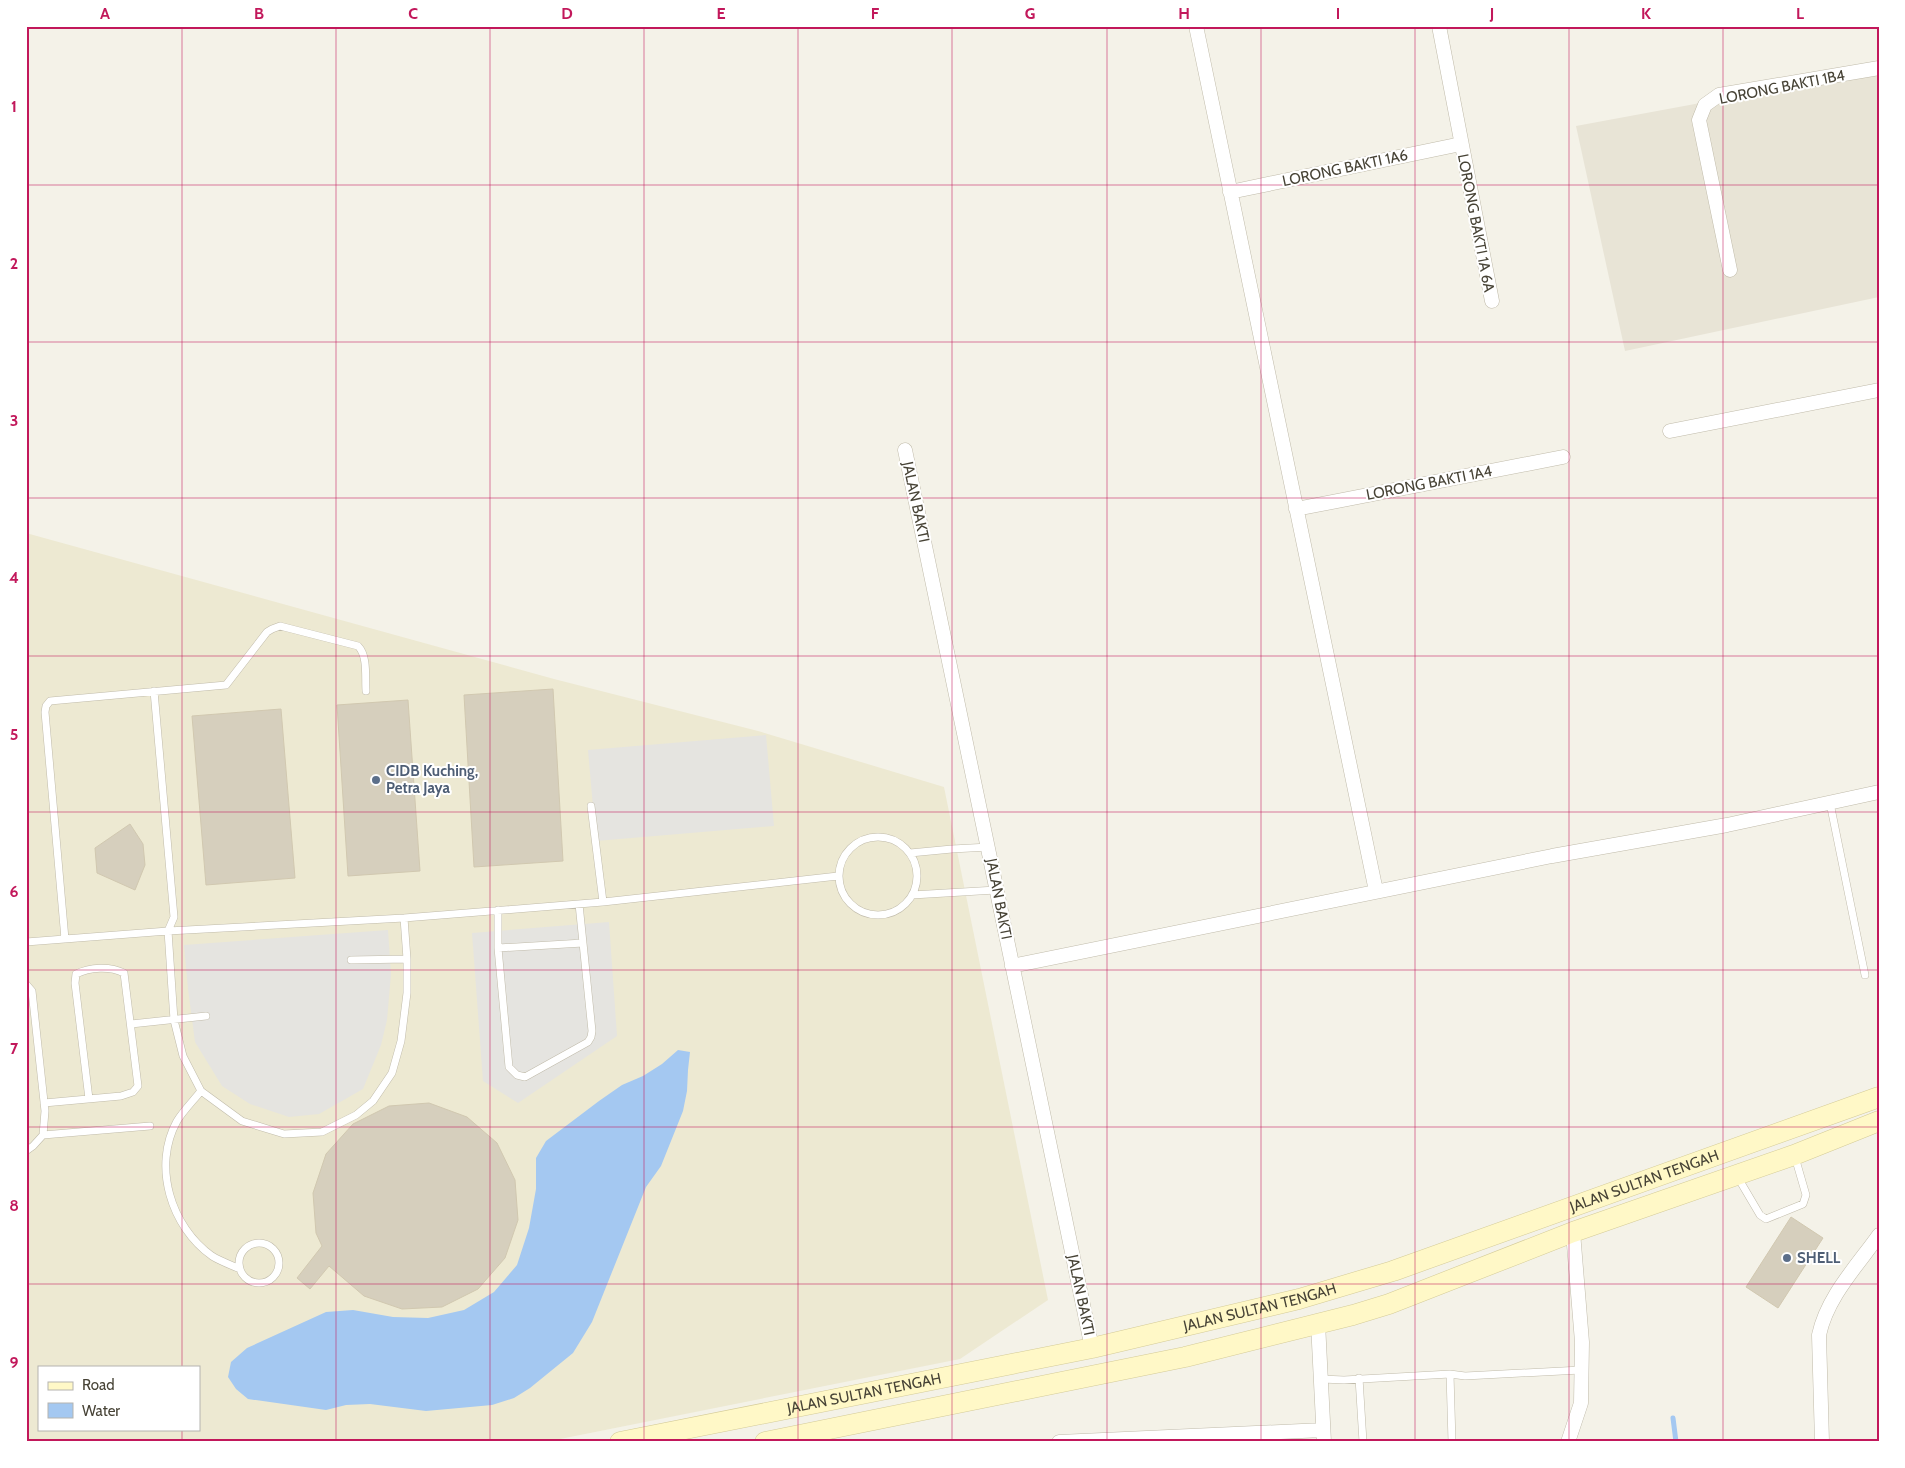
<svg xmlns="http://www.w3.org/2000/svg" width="1905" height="1468" font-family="Cabin,sans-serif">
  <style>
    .residential { fill: #e8e4d6 }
    .education { fill: #ede9d2; fill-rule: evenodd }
    .parking { fill: #e5e4e0 }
    .water { fill: #a4c8f1 }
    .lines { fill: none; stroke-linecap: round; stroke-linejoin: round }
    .stream { stroke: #a4c8f1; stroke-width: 5 }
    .building { fill: #d6cfbd; stroke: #d1c8b0 }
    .lane-casing { stroke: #c0bbaa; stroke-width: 8 }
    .street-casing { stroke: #c0bbaa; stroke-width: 15 }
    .secondary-casing { stroke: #d4cb98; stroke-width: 21 }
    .lane { stroke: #fff; stroke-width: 7 }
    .street { stroke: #fff; stroke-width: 14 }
    .secondary { stroke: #fff8c7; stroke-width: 20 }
    .grid { fill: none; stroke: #c2185b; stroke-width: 1; stroke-opacity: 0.55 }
    .service-dot { fill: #5c6f8a; stroke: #fff; stroke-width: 2 }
    .labels { text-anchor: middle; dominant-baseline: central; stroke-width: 4; stroke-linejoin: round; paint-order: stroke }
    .street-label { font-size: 15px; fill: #474336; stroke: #fff }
    .service-label { font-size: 15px; font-weight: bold; fill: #4e5e75; stroke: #fff; text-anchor: start }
    .neatline { fill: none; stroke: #c2185b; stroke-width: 2 }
    .grid-label { font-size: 16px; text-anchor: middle; font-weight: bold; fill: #c2185b }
  </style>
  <rect width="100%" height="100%" fill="#f4f2e8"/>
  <path class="residential" d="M1879 70V297L1625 351 1576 126Z"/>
  <path class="education" d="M26 533 554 679 758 731 944 787 1048 1300 960 1359 545 1442H26ZM39 1367H199V1429H39Z"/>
  <path class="parking" d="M766 735 774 826 596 841 588 750Z
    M609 922 617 1036 518 1103 483 1081 472 933Z
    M388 930 391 974 387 1020 381 1045 363 1089 319 1114 289 1117 250 1104 222 1086 195 1042 188 989 184 945Z"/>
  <path class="water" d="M678 1050 690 1052 688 1070 687 1091 683 1111 661 1166 646 1187 592 1322 573 1353 530 1388 514 1398 492 1405 426 1411 370 1404 346 1405 326 1410 248 1399 236 1389 228 1377 231 1362 247 1348 326 1312 353 1310 393 1317 428 1318 464 1310 494 1292 517 1265 529 1228 536 1189V1158L546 1141 599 1101 622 1085 643 1076 662 1064Z"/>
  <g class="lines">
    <path class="stream" d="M1673 1418 1676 1442"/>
  </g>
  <path class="building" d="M553 689 563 861 474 867 464 695Z
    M408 700 420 871 348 876 337 705Z
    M281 709 295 878 206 885 192 716Z
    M130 824 143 844 145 865 135 890 97 873 95 848Z
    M429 1103 467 1117 497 1143 515 1180 518 1220 505 1258 478 1289 442 1307 402 1309 364 1296 329 1266 310 1289 297 1278 322 1246 316 1233 313 1193 326 1154 353 1124 389 1106Z
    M1791 1217 1823 1238 1778 1308 1746 1287Z"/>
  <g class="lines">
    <defs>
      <path id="lane" d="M154 691 174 917 168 931 174 1020 183 1056 201 1091C193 1101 183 1111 177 1121 152 1166 171 1227 212 1256 220 1261 231 1265 240 1269
        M1830 803 1865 975
        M591 806 603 902
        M839 876a39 39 0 1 1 78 0a39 39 0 1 1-78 0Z
        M910 853 952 849 989 847
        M912 895 996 890
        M579 904 583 943
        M498 910V948L583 943 592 1031 591 1037 588 1042 525 1077 517 1075 509 1067 498 948
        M65 939 45 712 46 706 50 701 226 685 267 632 272 629 280 626 358 646C368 656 365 677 366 691
        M26 942 168 931 404 918 603 902 838 876
        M351 960 407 959 404 918
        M26 984 32 991 45 1111 43 1135 33 1146 26 1151
        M131 1024 206 1016
        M201 1091 242 1121 284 1134 322 1132 356 1115 373 1101 392 1073 401 1041 407 993V959
        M44 1103 121 1096 133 1092 138 1086 124 973C110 966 90 967 76 974L75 983 89 1099
        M43 1135 150 1126
        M1737 1176 1760 1215 1766 1219 1803 1204 1806 1195 1795 1157
        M239 1263a20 20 0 1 1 40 0a20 20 0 1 1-40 0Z
        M1450 1374 1452 1442
        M1359 1378 1363 1442
        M1322 1379 1344 1380 1450 1374 1465 1376 1581 1370"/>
      <path id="street" d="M1196 26 1376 891
        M1439 26 1492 301
        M1230 192 1461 144
        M1730 270 1699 120 1705 105 1719 95 1879 68
        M1670 431 1879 390
        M905 450 1092 1348
        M1296 509 1563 457
        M1012 966 1552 856 1727 825 1879 792
        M1318 1323 1324 1442
        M1059 1442 1323 1430
        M1568 1442 1581 1403 1582 1342 1573 1232
        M1822 1442 1819 1335C1827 1297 1857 1266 1879 1235"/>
      <g id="secondary">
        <path id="s1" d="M620 1442 1092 1348 1299 1299 1393 1271 1879 1097"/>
        <path d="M765 1442 1185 1357 1353 1315 1389 1304 1573 1232 1794 1155 1879 1121"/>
      </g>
    </defs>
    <use href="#lane" class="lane-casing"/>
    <use href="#street" class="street-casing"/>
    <use href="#secondary" class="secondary-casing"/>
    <use href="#lane" class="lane"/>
    <use href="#street" class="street"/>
    <use href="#secondary" class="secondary"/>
  </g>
  <path class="grid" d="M182 26V1367M336 26V1442M490 26V1442M644 26V1442M798 26V1442M952 26V1442M1107 26V1442M1261 26V1442M1415 26V1442M1569 26V1442M1723 26V1442M26 185H1879M26 342H1879M26 498H1879M26 656H1879M26 812H1879M26 970H1879M26 1127H1879M26 1284H1879M182 1429V1442"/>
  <g class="service-dot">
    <circle cx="376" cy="780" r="5"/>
    <circle cx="1787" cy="1258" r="5"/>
  </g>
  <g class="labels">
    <g class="street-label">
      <text transform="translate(1782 87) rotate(-11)">LORONG BAKTI 1B4</text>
      <text transform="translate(1345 168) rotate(-12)">LORONG BAKTI 1A6</text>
      <text transform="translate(1476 223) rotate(79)">LORONG BAKTI 1A 6A</text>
      <text transform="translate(1429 483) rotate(-11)">LORONG BAKTI 1A4</text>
      <text transform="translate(916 502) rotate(78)">JALAN BAKTI</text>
      <text transform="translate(999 899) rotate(79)">JALAN BAKTI</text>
      <text stroke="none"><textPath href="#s1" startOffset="1059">JALAN SULTAN TENGAH</textPath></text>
      <text transform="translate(1081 1295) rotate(78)">JALAN BAKTI</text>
      <text stroke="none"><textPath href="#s1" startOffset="654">JALAN SULTAN TENGAH</textPath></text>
      <text stroke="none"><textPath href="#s1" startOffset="249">JALAN SULTAN TENGAH</textPath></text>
    </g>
    <g class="service-label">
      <text x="386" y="771">CIDB Kuching,<tspan x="386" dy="17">Petra Jaya</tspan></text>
      <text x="1797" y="1258">SHELL</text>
    </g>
  </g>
  <rect width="1905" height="1468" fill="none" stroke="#ffffff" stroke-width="55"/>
  <rect x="38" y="1366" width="162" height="65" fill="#ffffff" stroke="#b5b4af"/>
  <rect x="48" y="1382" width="25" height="8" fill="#fff8c7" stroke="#b5b4af"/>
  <text x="82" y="1390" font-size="15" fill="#474336">Road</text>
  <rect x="48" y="1403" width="25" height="15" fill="#a4c8f1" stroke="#b5b4af"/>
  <text x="82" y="1416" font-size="15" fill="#474336">Water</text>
  <rect x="28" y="28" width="1850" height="1412" class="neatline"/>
  <g class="grid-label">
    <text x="105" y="19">A</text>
    <text x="259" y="19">B</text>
    <text x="413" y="19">C</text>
    <text x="567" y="19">D</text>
    <text x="721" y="19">E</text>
    <text x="875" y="19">F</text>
    <text x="1030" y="19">G</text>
    <text x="1184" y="19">H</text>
    <text x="1338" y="19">I</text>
    <text x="1492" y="19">J</text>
    <text x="1646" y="19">K</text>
    <text x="1800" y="19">L</text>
    <text x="14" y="112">1</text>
    <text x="14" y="269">2</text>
    <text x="14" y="426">3</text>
    <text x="14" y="583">4</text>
    <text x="14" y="740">5</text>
    <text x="14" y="897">6</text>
    <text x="14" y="1054">7</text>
    <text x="14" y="1211">8</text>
    <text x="14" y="1368">9</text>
  </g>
</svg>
